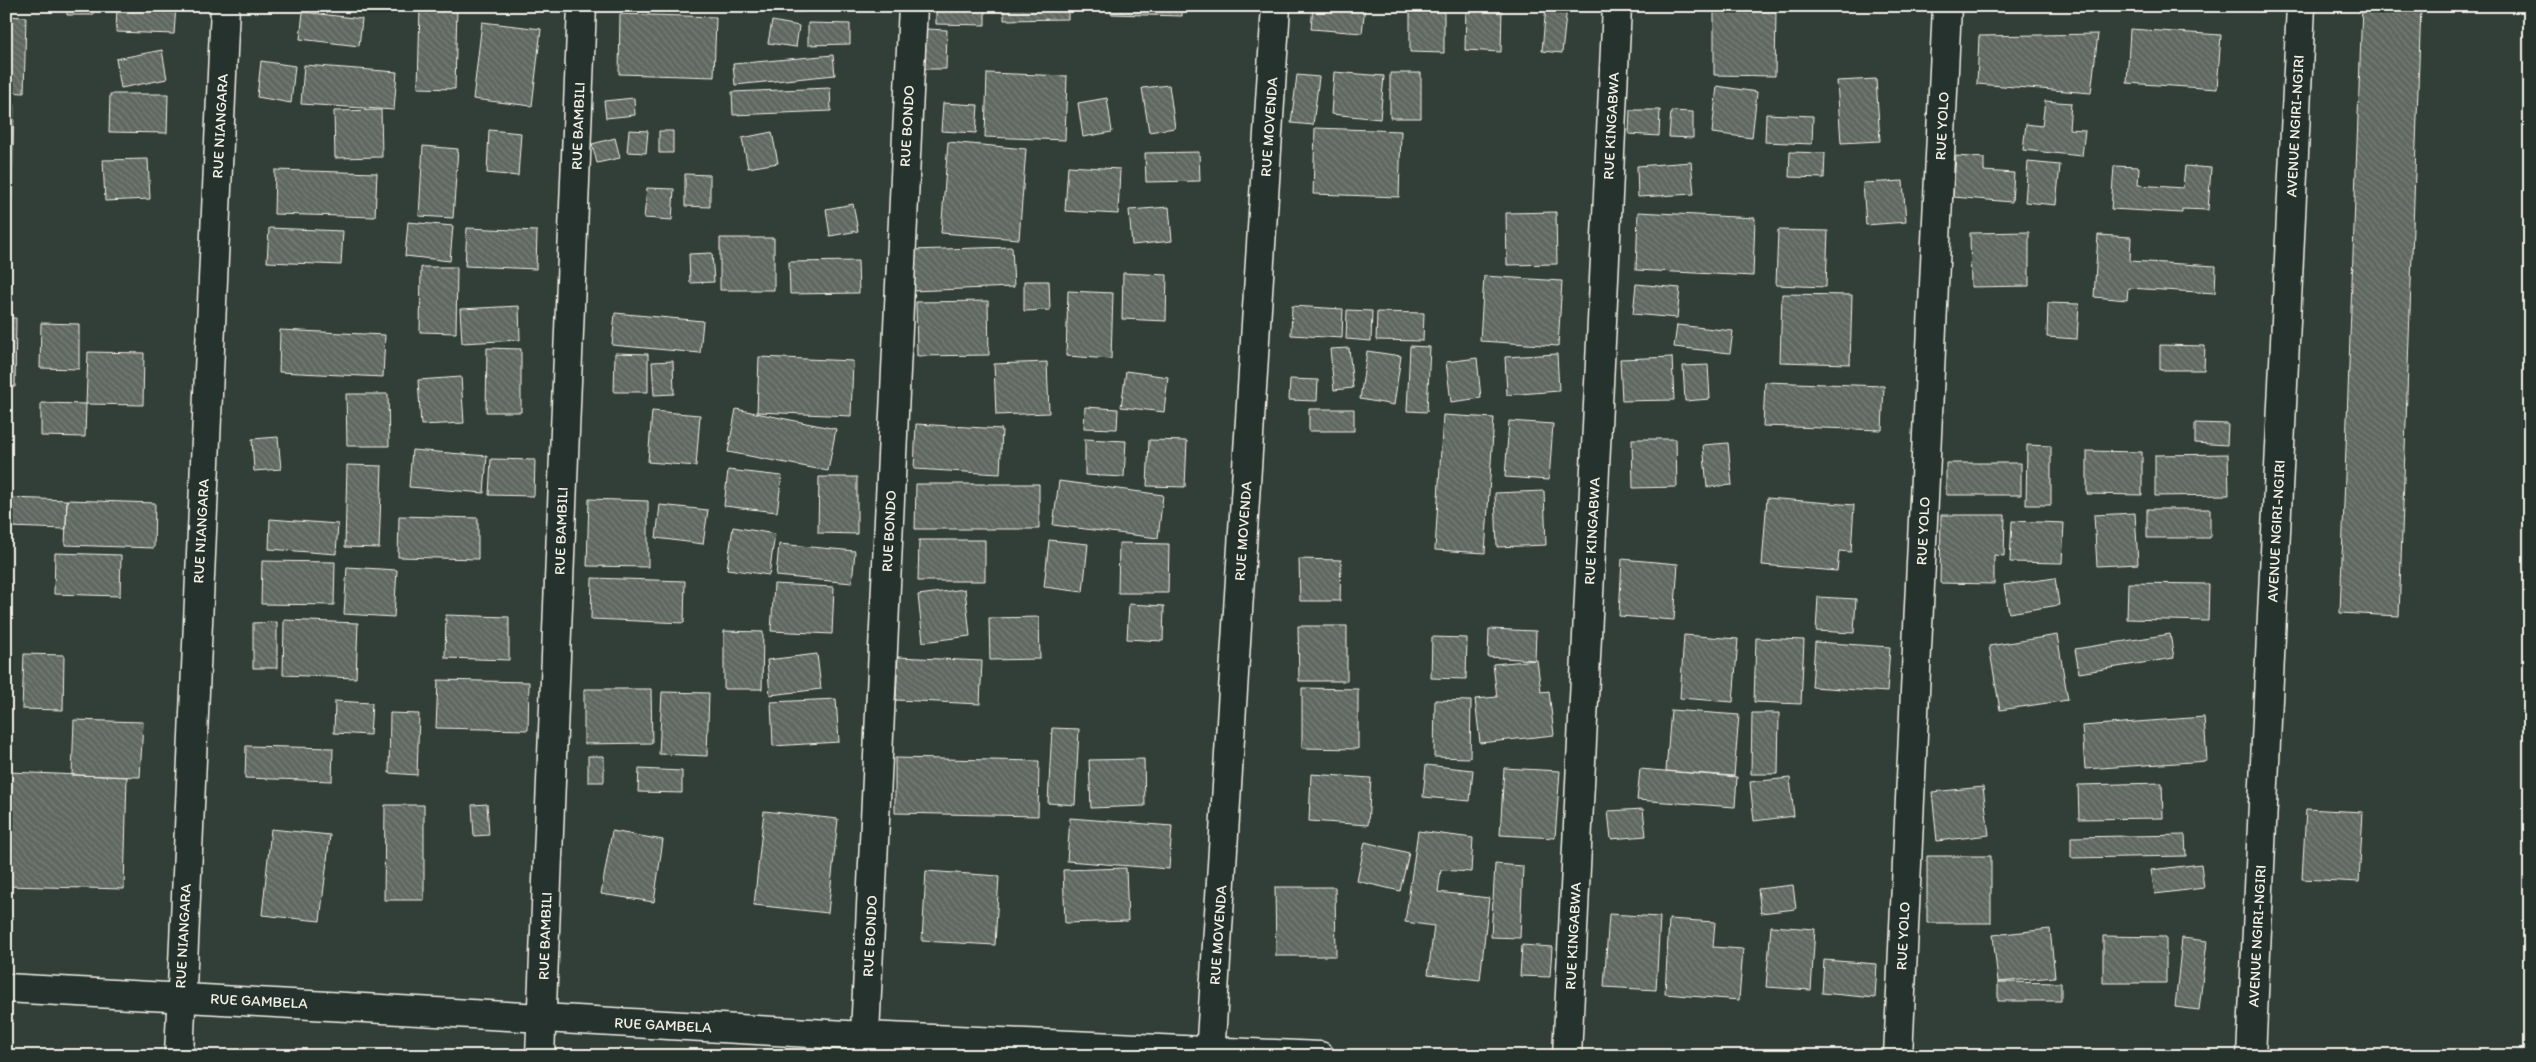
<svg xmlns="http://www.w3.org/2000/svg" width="2536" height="1062" font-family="Itim,sans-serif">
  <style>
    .building { fill: url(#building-back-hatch); stroke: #f4f1e8 }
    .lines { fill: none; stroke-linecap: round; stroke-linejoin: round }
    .street-casing { stroke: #f4f1e8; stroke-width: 31 }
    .secondary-casing { stroke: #f4f1e8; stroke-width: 31 }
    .street { stroke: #26332d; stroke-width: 28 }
    .secondary { stroke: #26332d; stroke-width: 28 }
    .labels { text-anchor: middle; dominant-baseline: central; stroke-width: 5; stroke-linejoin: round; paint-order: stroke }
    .street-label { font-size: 15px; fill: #f4f1e8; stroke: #26332d }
  </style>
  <defs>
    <pattern id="building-back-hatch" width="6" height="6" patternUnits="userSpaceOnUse" patternTransform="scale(1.25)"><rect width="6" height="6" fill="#5f6861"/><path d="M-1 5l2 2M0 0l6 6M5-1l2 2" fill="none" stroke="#777e78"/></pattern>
  </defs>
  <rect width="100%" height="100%" fill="#323e38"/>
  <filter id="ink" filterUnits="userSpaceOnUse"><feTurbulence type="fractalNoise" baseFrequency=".02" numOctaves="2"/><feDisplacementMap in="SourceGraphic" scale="10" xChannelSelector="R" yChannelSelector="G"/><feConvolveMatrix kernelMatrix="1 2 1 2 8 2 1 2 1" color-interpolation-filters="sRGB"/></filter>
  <g filter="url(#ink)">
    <path class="building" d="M67 6H93V15H67Z
      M117 6H176L174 34 116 32Z
      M420 6H457L455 89 418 88Z
      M785 6H863V8L786 13Z
      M936 6H985V25L936 24Z
      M1004 6H1068V19L1004 20Z
      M1111 6H1182V16L1111 14Z
      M1313 6H1365L1362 33 1311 29Z
      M1410 6H1444V53L1410 52Z
      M1466 6H1502L1501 52 1465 50Z
      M1546 6H1567L1562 53 1542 51Z
      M2362 6H2421L2399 616 2340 613Z
      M1714 10 1776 11 1775 76 1714 75Z
      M303 12 362 19 359 46 300 39Z
      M620 14 716 17 714 77 619 74Z
      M6 16 26 17 24 93 6 92Z
      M772 21 799 26 796 47 768 43Z
      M482 22 541 29 532 106 473 99Z
      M808 23 850 24V44L808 45Z
      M926 29 947 30 946 69H924Z
      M2130 29 2221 35 2217 89 2127 83Z
      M2098 34 2091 93 1977 84 1979 36Z
      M162 50 167 79 121 88 116 59Z
      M833 55 835 75 735 85 733 64Z
      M261 61 295 66 291 103 257 97Z
      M304 65 397 72 394 110 301 104Z
      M1334 72 1384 76 1380 119 1331 114Z
      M987 73 1067 76 1065 140 985 137Z
      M1390 73H1421V118H1390Z
      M1297 75 1319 77 1313 125 1291 123Z
      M1876 79 1880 141 1841 143 1837 81Z
      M1169 85 1175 128 1149 132 1142 88Z
      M1717 86 1757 92 1752 138 1712 133Z
      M830 88 831 111 733 115 732 92Z
      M110 94H168L167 133 109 132Z
      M634 98 635 115 606 118 604 101Z
      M1107 98 1112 132 1083 137 1078 103Z
      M2045 101 2071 103 2069 129 2085 130 2082 156 2023 150 2026 124 2042 126Z
      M943 103 978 105 976 133 941 131Z
      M6 104H14L12 199H6Z
      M381 110 382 157 335 158 334 111Z
      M1630 110H1660L1659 136 1629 134Z
      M1671 111 1693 112V138L1669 137Z
      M1766 114 1813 116 1812 144 1765 142Z
      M1315 128 1401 131 1399 197 1313 194Z
      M489 130 521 133 518 176 487 173Z
      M629 130 648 131 646 153 627 152Z
      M659 131H673V153H659Z
      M772 132 778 163 748 168 742 138Z
      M615 138 620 158 597 163 592 144Z
      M948 142 1026 149 1019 239 941 233Z
      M423 146 458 149 453 218 419 216Z
      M1199 152 1200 181 1146 182 1145 153Z
      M1790 152 1825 153 1824 178 1789 177Z
      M1956 156 1984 158V171L2014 173 2012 202 1953 197Z
      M148 159 150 199 105 201 103 160Z
      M1691 162 1694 194 1638 197 1637 166Z
      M2028 162 2060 165 2056 205 2025 202Z
      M1068 166 1120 169 1118 214 1065 211Z
      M2114 166 2139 167 2138 185 2183 188 2185 166 2211 168 2208 210 2182 209V213L2111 209Z
      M275 170 377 173 375 217 274 214Z
      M685 174 710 175V207L685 206Z
      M1903 181 1906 222 1866 225 1863 183Z
      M647 188 674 189 672 220 644 218Z
      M853 204 858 231 830 236 826 209Z
      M1169 207 1172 241 1132 245 1129 210Z
      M1556 212 1557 264 1507 265 1506 213Z
      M1638 212 1755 218 1753 276 1636 270Z
      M408 222 453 226 450 261 405 256Z
      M269 228 343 231 341 265 267 262Z
      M467 228 537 231 536 269 465 266Z
      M1778 230 1828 231 1826 287 1776 285Z
      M2029 232V286L1971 287 1970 233Z
      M2098 235 2131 237 2130 261 2216 266 2215 293 2128 288 2127 300 2094 297Z
      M720 238H774V290H720Z
      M1012 247 1014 287 911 291 910 250Z
      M712 253 714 282 690 283 689 254Z
      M858 261 859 293 790 294 789 262Z
      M421 267H457L456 333 420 332Z
      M1123 273 1167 275 1166 321 1122 319Z
      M1484 276 1562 281 1558 346 1480 341Z
      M1024 281H1049L1050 310 1024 311Z
      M1636 284 1680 288 1677 318 1633 314Z
      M1068 291 1113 293 1111 359 1066 356Z
      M1782 294 1852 295 1850 364 1780 362Z
      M988 301 989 355 917 356 916 302Z
      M2048 303 2079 304 2077 339 2047 337Z
      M519 306 520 340 462 343 460 309Z
      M1292 306 1343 309 1342 338 1291 335Z
      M1347 310 1372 311 1371 341 1346 339Z
      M1377 312 1424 313 1423 341 1376 340Z
      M615 313 703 321 700 353 612 345Z
      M6 318H16L15 387 6 386Z
      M41 323 79 324V369L40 368Z
      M1677 325 1733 331 1730 353 1674 347Z
      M280 330 385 335 383 377 279 372Z
      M2160 345 2205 346 2204 370H2160Z
      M1410 346 1430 347 1427 412 1407 411Z
      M487 348 521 349V412H486Z
      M1349 348 1353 388 1334 390 1330 349Z
      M1367 351 1401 356 1394 405 1360 399Z
      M88 352 144 353 143 405 86 404Z
      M615 353 648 354V392H614Z
      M1557 354 1559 391 1507 395 1505 357Z
      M759 357 853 361 851 416 757 412Z
      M1672 357 1674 400 1622 401 1620 359Z
      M1477 358 1481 398 1451 402 1446 362Z
      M673 361 674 394 654 395 652 362Z
      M1047 362 1049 413 996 415 994 364Z
      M1708 365 1710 399 1685 401 1683 366Z
      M1126 371 1168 377 1164 412 1121 407Z
      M461 377 464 423 421 425 418 380Z
      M1290 379 1318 380 1317 401 1289 400Z
      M1765 382 1884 386 1882 430 1763 426Z
      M346 394H388L389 446H347Z
      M41 403 86 404 85 437 41 436Z
      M1085 407 1118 409 1117 429 1084 428Z
      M736 409 836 429 828 471 728 452Z
      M1309 409H1354V431H1309Z
      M652 411 700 415 696 466 648 462Z
      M1443 415 1494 418 1485 553 1435 550Z
      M1509 421 1553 424 1549 480 1505 477Z
      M2195 423 2228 424 2227 445 2195 443Z
      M916 424 1002 429 1000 474 914 469Z
      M278 437 281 469 254 471 252 439Z
      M1085 439 1126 441 1124 477 1085 475Z
      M1632 439H1676L1677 487 1633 488Z
      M1149 440 1187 441 1185 487 1147 486Z
      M1728 443 1732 485 1707 487 1703 445Z
      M2027 445 2051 446V505H2026Z
      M412 450 487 456 484 493 409 487Z
      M2087 451 2142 452V495L2087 494Z
      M2228 454 2229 495 2155 496V455Z
      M491 459 535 460 534 496 489 495Z
      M1946 463H2021V495H1946Z
      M347 465 382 466 379 548 345 547Z
      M728 470 782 476 777 512 724 506Z
      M819 477H857V534L818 533Z
      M6 480H10L9 537H6Z
      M1059 481 1163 495 1158 538 1053 525Z
      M916 484H1039V529H915Z
      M1544 491 1546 545 1497 547 1495 493Z
      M10 498 67 500 66 529 9 527Z
      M1767 498 1854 505 1851 552 1839 551 1837 571 1762 565Z
      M589 499 648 501V567L587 566Z
      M67 500 155 503 154 548 65 545Z
      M660 505 708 510 703 544 656 538Z
      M2147 509H2210V538H2147Z
      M2135 513 2138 564 2097 566 2094 515Z
      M1941 515H2005L2004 556 1994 555V584L1940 583Z
      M399 516 478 518V559L398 557Z
      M270 519 338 524 336 554 269 549Z
      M2012 521 2064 523 2062 563 2010 562Z
      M733 527 775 534 769 575 727 569Z
      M919 540H985V581H918Z
      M1049 540 1088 544 1083 592 1044 587Z
      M1119 543 1169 544 1168 593H1118Z
      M779 544 855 551 852 583 776 576Z
      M55 553 121 555 120 596 54 594Z
      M1299 559 1341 560 1340 601H1300Z
      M1622 559 1678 564 1674 620 1619 616Z
      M262 561 335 562 334 605 261 604Z
      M347 567 397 570 394 617 344 614Z
      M6 574H9L6 653Z
      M592 578 685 581 684 623 591 619Z
      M2055 578 2059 605 2009 613 2004 585Z
      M2128 583 2209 584 2208 621 2127 619Z
      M774 584 834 587 832 634 771 631Z
      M965 589 970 636 923 642 918 595Z
      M1818 597 1856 599 1854 633 1816 631Z
      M1129 604 1164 606 1163 641 1127 639Z
      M446 615 509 617V660L445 658Z
      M1039 617 1040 659 990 660 989 618Z
      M284 620 358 623 356 678 283 675Z
      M277 622V668H253V623Z
      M1298 626H1347V681H1299Z
      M1489 629 1536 631 1535 660 1488 657Z
      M724 631 763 632 762 689H724Z
      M2170 634 2174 658 2079 673 2075 649Z
      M1684 635 1738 639 1733 702 1680 698Z
      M2057 635 2068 700 2000 710 1989 646Z
      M1432 637 1467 638 1466 679 1431 678Z
      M1756 638 1804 640 1801 704 1754 702Z
      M1815 642 1890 647 1887 692 1812 687Z
      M24 654 64 655 63 710 22 709Z
      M817 654 821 689 770 695 767 660Z
      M898 657 982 661 980 704 896 700Z
      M1537 660 1541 692 1549 691 1554 735 1480 743 1475 699 1497 697 1493 664Z
      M438 680 529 682 528 730 436 728Z
      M1302 688 1358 689V749L1302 748Z
      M584 689H651L652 743 584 744Z
      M662 692 709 693 707 756 659 754Z
      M836 699 839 742 773 746 771 702Z
      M1435 700 1471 701 1470 758 1434 757Z
      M335 701 372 703 370 735 334 733Z
      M1671 710 1739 715 1734 776 1666 771Z
      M390 713 419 714 417 775 389 773Z
      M1752 713H1779L1778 774H1751Z
      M2204 717 2207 761 2085 769 2082 726Z
      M74 720 143 722 140 777 72 775Z
      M1052 728 1079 729 1075 805 1048 803Z
      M246 746 333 748 332 781 245 778Z
      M588 756H604V782H588Z
      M895 758 1039 761 1038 816 895 813Z
      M1144 759 1145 806 1091 808 1089 760Z
      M1426 765 1473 770 1470 801 1423 797Z
      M1504 768 1560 771 1555 838 1500 835Z
      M639 769 682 771V793L638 792Z
      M1640 769 1737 777 1735 807 1637 800Z
      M9 772 127 777 124 889 6 886Z
      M1311 774 1371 778 1368 825 1309 821Z
      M1790 778 1794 816 1754 821 1750 782Z
      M2162 783 2163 818 2079 819 2078 785Z
      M1983 787 1989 835 1937 841 1932 792Z
      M487 804 489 835 474 836 472 805Z
      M385 805H424V900H384Z
      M1643 809 1646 836 1611 839 1608 811Z
      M2306 809 2363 812 2359 882 2302 879Z
      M764 811 838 819 828 913 754 905Z
      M1070 818 1172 826 1169 869 1067 861Z
      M271 829 330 835 320 921 262 915Z
      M612 831 663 840 654 902 601 894Z
      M1418 831 1473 838 1471 872 1441 870 1438 892 1489 898 1480 980 1428 974 1434 926 1405 922Z
      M2185 835 2186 856 2071 858V837Z
      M1365 842 1409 853 1400 891 1357 881Z
      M1927 856H1991V923H1927Z
      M1495 864 1523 866 1520 938 1491 937Z
      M2201 864 2204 888 2155 894 2151 870Z
      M1126 868 1128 921 1065 923 1063 870Z
      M926 871 999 876 995 945 922 941Z
      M1793 885 1796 909 1761 913 1758 889Z
      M1275 887H1335L1336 956H1276Z
      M1609 914 1660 917 1656 990 1604 987Z
      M1669 919 1715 922 1713 947 1743 949 1739 1000 1665 994Z
      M1771 926 1815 929 1811 990 1766 987Z
      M2050 929 2055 977 1998 982 1993 935Z
      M2103 936 2166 937V983H2103Z
      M2182 938 2207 941 2199 1010 2175 1007Z
      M1522 945 1552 947 1550 977 1520 976Z
      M1824 960 1877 964 1875 998 1822 993Z
      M1998 982 2061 983V1001H1998Z"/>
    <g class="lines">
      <defs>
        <path id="street" d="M179 1056 225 6
          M540 1056 582 6
          M864 1056 913 6
          M1210 1056 1276 6
          M1567 1056 1617 6
          M1898 1056 1947 6"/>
        <path id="secondary" d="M6 988 865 1036 1320 1056
          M2251 1056 2301 6"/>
      </defs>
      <use href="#street" class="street-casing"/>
      <use href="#secondary" class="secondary-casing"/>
      <use href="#street" class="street"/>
      <use href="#secondary" class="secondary"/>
    </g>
  </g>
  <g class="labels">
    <g class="street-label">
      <text transform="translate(220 126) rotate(-87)">RUE NIANGARA</text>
      <text transform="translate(578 126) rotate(-88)">RUE BAMBILI</text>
      <text transform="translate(907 126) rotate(-87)">RUE BONDO</text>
      <text transform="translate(1611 126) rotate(-87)">RUE KINGABWA</text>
      <text transform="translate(1942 126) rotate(-87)">RUE YOLO</text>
      <text transform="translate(2295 126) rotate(-87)">AVENUE NGIRI-NGIRI</text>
      <text transform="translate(1269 127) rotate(-86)">RUE MOVENDA</text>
      <text transform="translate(201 531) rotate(-87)">RUE NIANGARA</text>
      <text transform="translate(561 531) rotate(-88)">RUE BAMBILI</text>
      <text transform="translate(889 531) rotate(-87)">RUE BONDO</text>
      <text transform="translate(1243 531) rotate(-86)">RUE MOVENDA</text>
      <text transform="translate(1592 531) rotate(-87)">RUE KINGABWA</text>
      <text transform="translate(1923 531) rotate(-87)">RUE YOLO</text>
      <text transform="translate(2276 531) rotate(-87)">AVENUE NGIRI-NGIRI</text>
      <text transform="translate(1218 935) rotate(-86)">RUE MOVENDA</text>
      <text transform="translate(183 936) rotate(-87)">RUE NIANGARA</text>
      <text transform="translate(545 936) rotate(-88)">RUE BAMBILI</text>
      <text transform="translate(870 936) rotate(-87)">RUE BONDO</text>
      <text transform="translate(1573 936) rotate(-87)">RUE KINGABWA</text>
      <text transform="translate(1903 936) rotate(-87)">RUE YOLO</text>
      <text transform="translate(2257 936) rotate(-87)">AVENUE NGIRI-NGIRI</text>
      <text transform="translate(259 1001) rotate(3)">RUE GAMBELA</text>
      <text transform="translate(663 1025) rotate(3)">RUE GAMBELA</text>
    </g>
  </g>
  <rect width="2536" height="1062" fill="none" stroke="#26332d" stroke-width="25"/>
  <rect x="12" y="12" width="2511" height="1037" fill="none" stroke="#f4f1e8" stroke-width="2" filter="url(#ink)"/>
</svg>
